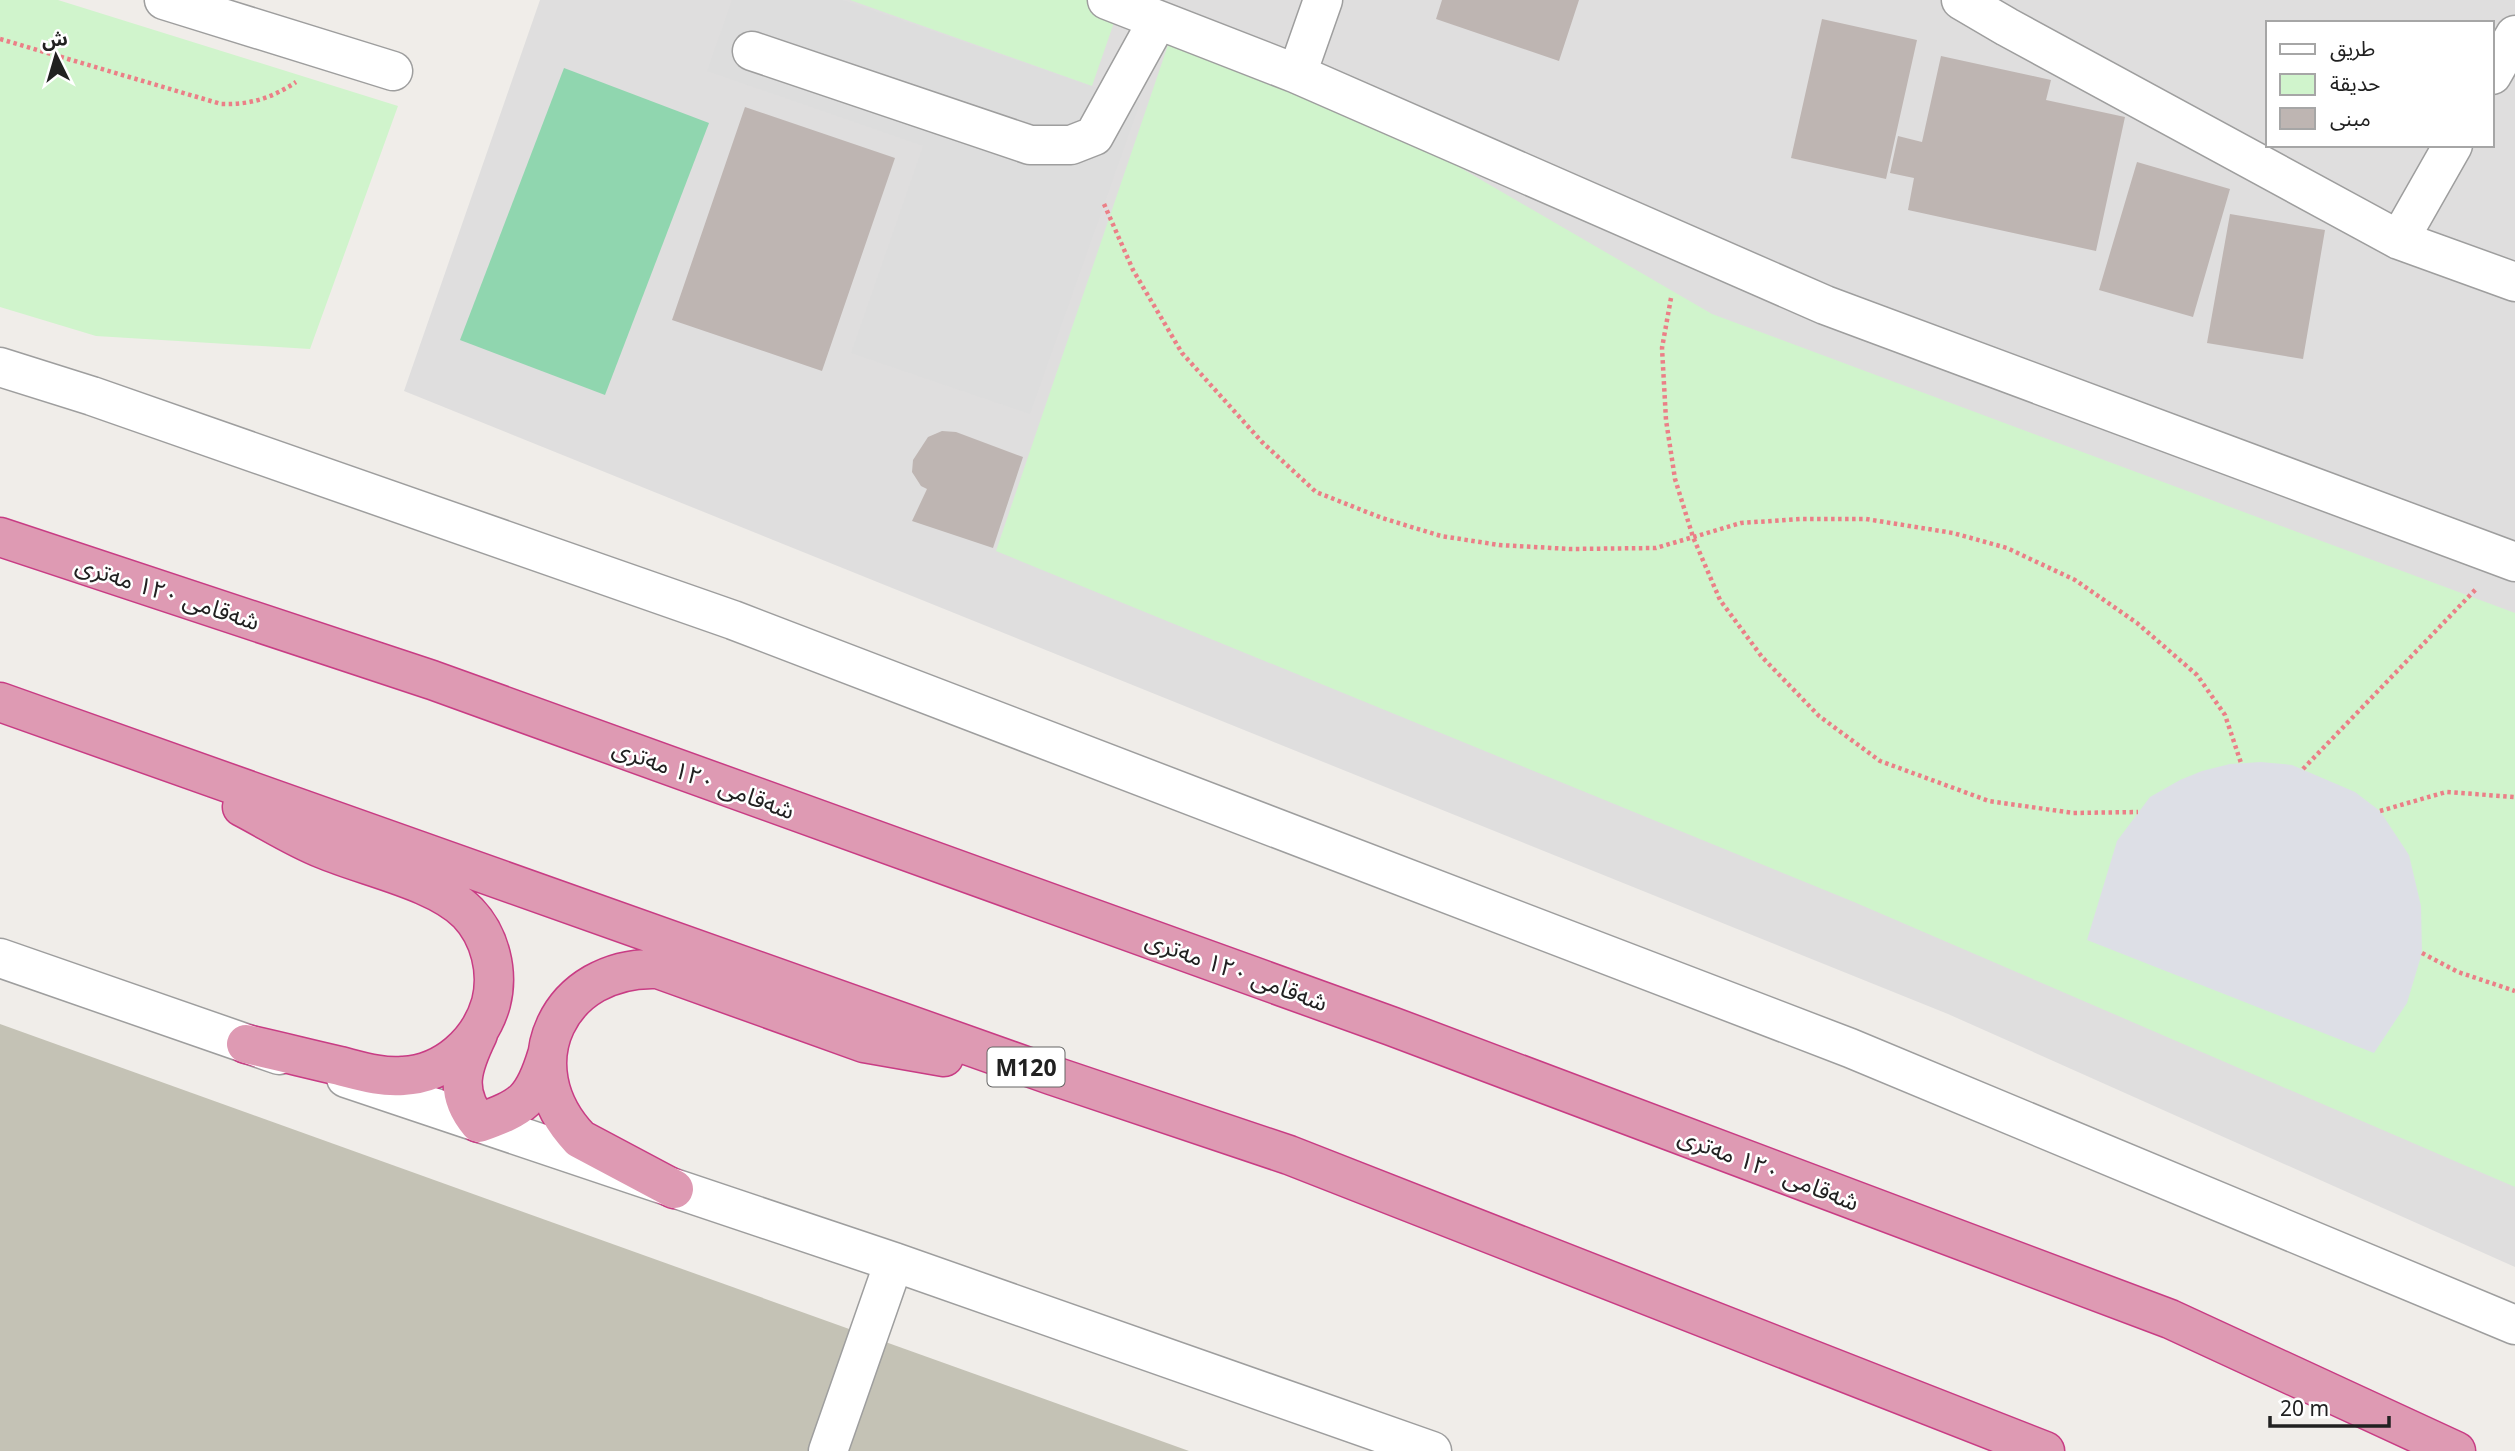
<svg xmlns="http://www.w3.org/2000/svg" width="2515" height="1451" font-family="'Noto Sans','Noto Sans Arabic',sans-serif">
  <style>
    .residential { fill: #dfdede; fill-rule: evenodd }
    .construction { fill: #c4c2b5 }
    .park { fill: #d0f4cc }
    .pitch { fill: #90d6af }
    .parking { fill: #ddd }
    .plaza { fill: #dddfe6 }
    .building { fill: #beb5b2 }
    .lines { fill: none; stroke-linecap: round; stroke-linejoin: round }
    .minor-casing { stroke: #9e9e9e; stroke-width: 41 }
    .highway-casing { stroke: #c83c84; stroke-width: 41 }
    .path { stroke: #eb7f87; stroke-width: 4.5; stroke-dasharray: 3.5 3.5; stroke-linecap: butt }
    .minor { stroke: #fff; stroke-width: 38 }
    .highway { stroke: #de9ab3; stroke-width: 38 }
    .labels { text-anchor: middle; dominant-baseline: central; stroke-width: 5; stroke-linejoin: round; paint-order: stroke }
    .shield { fill: #fff; stroke: #646464; stroke-width: 2 }
    .shield-label { font-size: 23px; font-weight: bold; fill: #212121 }
    .street-label { font-size: 24px; fill: #212121; stroke: #fff }
  </style>
  <rect width="100%" height="100%" fill="#f0ede9"/>
  <path class="residential" d="M540 0H2515V1267L1948 1014 404 391ZM2268 23H2492V145H2268Z"/>
  <path class="construction" d="M0 1024 1189 1451H0Z"/>
  <path class="park" d="M0 0H58L398 106 310 349 96 336 0 307Z
    M850 0H1097L1119 8 1092 86Z
    M1168 45 1446 144 1447 160 1712 314 2515 613V1187L1854 902 996 551Z"/>
  <path class="pitch" d="M564 68 709 123 605 395 460 340Z"/>
  <path class="parking" d="M732 0H843L1140 103 1030 414 851 353 923 146 707 71Z"/>
  <path class="plaza" d="M2261 762 2292 765 2355 792 2380 811 2409 855 2421 906 2422 953 2407 1003 2374 1053 2087 940 2117 841 2150 797 2180 780 2202 771 2230 764Z"/>
  <path class="building" d="M1442 0H1579L1559 61 1436 19Z
    M1822 19 1917 40 1886 179 1791 158Z
    M1941 56 2051 80 2046 100 2125 117 2096 251 1908 210 1914 178 1890 173 1898 136 1922 142Z
    M745 107 895 158 822 371 672 320Z
    M2137 162 2230 189 2193 317 2099 290Z
    M2230 214 2325 230 2303 359 2207 343Z
    M942 431 956 432 1023 457 993 548 912 521 927 489 921 486 912 472 913 460 928 437Z"/>
  <g class="lines">
    <defs>
      <path id="minor" d="M164 0 393 71
        M1107 0 1297 74 1825 305 2515 562
        M1961 0 2007 27 2399 240 2515 282
        M752 51 1030 145H1071L1094 136 1158 20
        M1297 74 1323 0
        M2492 75 2515 35
        M2399 240 2453 145
        M0 367 92 396 733 620 1850 1048 2515 1325
        M0 958 279 1055
        M346 1078 894 1262 1432 1451
        M828 1451 894 1262"/>
      <path id="highway" d="M0 537 432 680 1391 1026 2170 1319 2456 1451
        M0 702 1051 1075 1289 1155 2045 1451
        M242 807C269 821 295 838 323 849 365 867 437 881 468 913 490 936 499 972 491 1003 480 1042 445 1074 403 1076 382 1078 360 1071 340 1066 309 1059 278 1051 246 1044
        M478 1034C462 1067 453 1092 479 1123 523 1107 533 1101 547 1055
        M674 1189 580 1139C510 1066 559 965 658 969L864 1043 944 1057"/>
    </defs>
    <use href="#minor" class="minor-casing"/>
    <use href="#highway" class="highway-casing"/>
    <path class="path" d="M0 39 221 104C250 105 272 98 296 82
      M1104 204 1133 270 1182 353 1262 442 1316 492 1382 518 1441 536 1499 545 1570 549 1656 548 1741 523 1800 519H1866L1953 533 2007 548 2075 580 2137 623 2197 675 2225 715 2241 763
      M1671 298 1662 348 1666 420 1675 479 1693 537 1720 600 1762 657 1819 716 1880 761 1989 801 2073 813 2138 812
      M2303 769 2477 588
      M2380 811 2446 792 2515 797
      M2422 953 2458 972 2515 991"/>
    <use href="#minor" class="minor"/>
    <use href="#highway" class="highway"/>
  </g>
  <g class="labels">
    <rect class="shield" x="987.5" y="1047.5" width="77" height="39" rx="5"/>
    <g class="shield-label">
      <text x="1026" y="1067">M120</text>
    </g>
    <g class="street-label">
      <text transform="translate(168 592) rotate(18)">شەقامی ١٢٠ مەتری</text>
      <text transform="translate(704 778) rotate(20)">شەقامی ١٢٠ مەتری</text>
      <text transform="translate(1237 970) rotate(20)">شەقامی ١٢٠ مەتری</text>
      <text transform="translate(1769 1168) rotate(21)">شەقامی ١٢٠ مەتری</text>
    </g>
  </g>
  <rect x="2266" y="21" width="228" height="126" fill="#ffffff" stroke="#a6a6a6" stroke-width="2"/>
  <rect x="2280" y="44" width="35" height="10" fill="#ffffff" stroke="#a6a6a6" stroke-width="2"/>
  <text x="2330" y="56" font-size="21" fill="#212121">طريق</text>
  <rect x="2280" y="74" width="35" height="21" fill="#d0f4cc" stroke="#a6a6a6" stroke-width="2"/>
  <text x="2330" y="91" font-size="21" fill="#212121">حديقة</text>
  <rect x="2280" y="108" width="35" height="21" fill="#beb5b2" stroke="#a6a6a6" stroke-width="2"/>
  <text x="2330" y="126" font-size="21" fill="#212121">مبنى</text>
  <g transform="translate(56 56) rotate(355)" stroke="#ffffff" stroke-width="5" paint-order="stroke">
  <path d="M0-5L12 26L0 18L-12 26Z" fill="#212121"/>
  <text y="-10" font-size="19" font-weight="bold" text-anchor="middle" fill="#212121">ش</text>
  </g>
  <path d="M2270 1416v10h119v-10" fill="none" stroke="#212121" stroke-width="3.5"/>
  <text x="2280" y="1416" font-size="21" fill="#212121" stroke="#ffffff" stroke-width="5" paint-order="stroke">20 m</text>
</svg>
